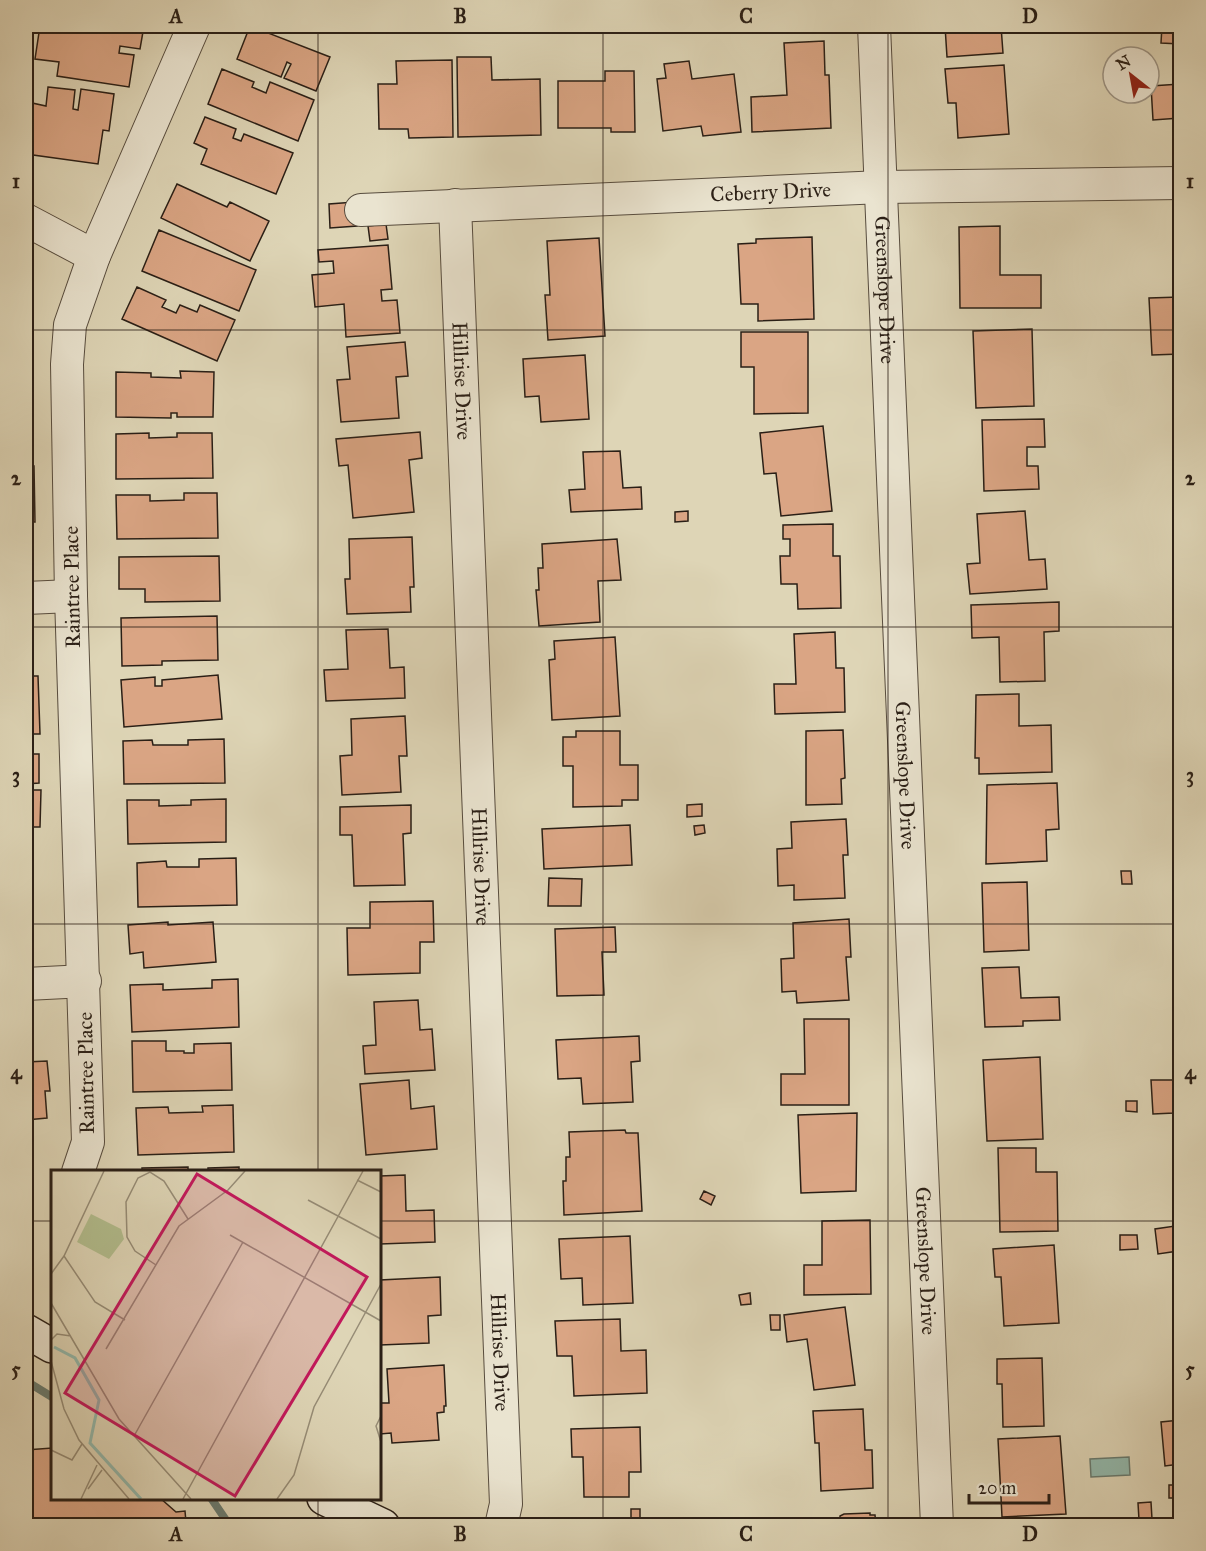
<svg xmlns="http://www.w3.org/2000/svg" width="1206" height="1551" font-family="'IM FELL Great Primer',serif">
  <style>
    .water { fill: #93b9ac; stroke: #697b70; stroke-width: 1.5 }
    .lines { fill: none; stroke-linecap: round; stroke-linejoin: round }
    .stream { stroke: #697b70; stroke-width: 8 }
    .building { fill: #daa584; stroke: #2a1f16; stroke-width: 1.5 }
    .street-casing { stroke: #574c3e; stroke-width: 34 }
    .secondary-casing { stroke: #2a1f16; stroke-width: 36 }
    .street { stroke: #eae4d0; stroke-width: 32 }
    .secondary { stroke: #eae4d0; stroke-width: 33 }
    .grid { fill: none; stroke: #2a1f16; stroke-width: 1.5; stroke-opacity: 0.55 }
    .labels { text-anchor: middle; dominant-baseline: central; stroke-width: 5; stroke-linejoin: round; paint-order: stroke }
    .street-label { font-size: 21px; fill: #2a1f16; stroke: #eae4d0 }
    .inset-river { fill: none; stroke: #93b9ac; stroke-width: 3 }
    .inset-road { fill: none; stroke: #968c76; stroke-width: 1.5 }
    .view { fill: #c2185b; fill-opacity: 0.15; stroke: #c2185b; stroke-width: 3 }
    .inset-edge { fill: none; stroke: #2a1f16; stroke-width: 3 }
    .neatline { fill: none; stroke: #2a1f16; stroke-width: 2 }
    .grid-label { font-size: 20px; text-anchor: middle; font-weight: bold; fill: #2a1f16 }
  </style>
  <rect width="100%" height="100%" fill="#ded5b6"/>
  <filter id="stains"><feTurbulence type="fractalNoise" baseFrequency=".00333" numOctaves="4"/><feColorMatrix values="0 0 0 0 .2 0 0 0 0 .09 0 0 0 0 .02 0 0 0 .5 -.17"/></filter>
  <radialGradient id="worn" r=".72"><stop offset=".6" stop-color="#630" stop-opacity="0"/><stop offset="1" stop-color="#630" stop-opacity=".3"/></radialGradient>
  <path class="water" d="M1129 1457 1130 1475 1091 1477 1090 1459Z"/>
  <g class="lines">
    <path class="stream" d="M26 1381 52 1397
      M211 1498 230 1526"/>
  </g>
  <path class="building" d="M40 26H144L140 49 120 46 119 53 134 55 129 87 57 76 59 62 35 59Z
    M250 26 330 57 316 91 284 78 291 64 287 62 281 77 237 59Z
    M945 26H1001L1003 53 947 57Z
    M1162 26H1180V44L1161 43Z
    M824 41 825 75H829L831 128 752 132 751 97 787 95 784 43Z
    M457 57H491L492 80 540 79 541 135 458 137Z
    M452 60 453 137 409 138 408 129H379L378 84H397L396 61Z
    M689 61 692 79 734 74 741 132 703 136 701 126 663 131 657 79 666 78 664 64Z
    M1004 65 1009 134 958 138 956 103H948L945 69Z
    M222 69 254 82 252 87 266 93 270 82 314 100 298 141 208 104Z
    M605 71H634L635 132H611V128H558V81H605Z
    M1180 84V118L1153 120 1151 86Z
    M48 87 75 90 73 109 78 110 81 89 114 94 109 131 103 130 98 164 26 154V120H29L32 103 46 106Z
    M205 117 236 129 233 138 241 141 244 134 293 153 276 194 201 164 207 149 194 143Z
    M177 184 227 207 230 202 269 221 250 261 161 218Z
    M355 202 357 226 330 228 329 204Z
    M386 224 388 239 370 241 368 226Z
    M1000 226V275H1041V308H960L959 227Z
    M159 230 256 270 239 311 142 271Z
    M812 237 814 319 758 321V304H741L738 244 756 243V239Z
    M599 238 605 336 548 340 545 295H550L547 241Z
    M388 245 392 289 381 290 382 301 397 300 400 333 346 337 344 304 315 307 312 275 334 273 333 261 319 262 318 250Z
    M26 276 33 280 26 292Z
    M137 287 166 300 162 307 176 313 180 305 197 312 200 305 235 320 217 361 122 319Z
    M1180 297V354L1152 355 1149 298Z
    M1032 329 1034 406 976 408 973 331Z
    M741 332H808V413L754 414V367H741Z
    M405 342 408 376 396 377 399 418 341 422 337 380 350 379 347 347Z
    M585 355 589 419 541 422 539 396 525 397 523 359Z
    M180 371 214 372 213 417H177V413H171V418L116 417V372L151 373V377L181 378Z
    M26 381H31L33 437H26Z
    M1174 386H1180V457L1179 458Z
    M1044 419 1045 447H1027V466H1038L1039 489 984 491 982 420Z
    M823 426 832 511 781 516 776 473 764 474 760 433Z
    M420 432 422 458 409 460 414 512 353 518 348 465 339 466 336 439Z
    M149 433V438L177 437V433H212L213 478 116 479V434Z
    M620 451 623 488 641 487 642 509 571 512 569 490 585 489 583 452Z
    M26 466H34L35 522H26Z
    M184 493H217L218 538 117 539 116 495H150V501L184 500Z
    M688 511V521L675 522V512Z
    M1025 511 1029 560 1045 559 1047 589 970 594 967 564 980 563 977 514Z
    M1180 517V541L1177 542 1175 518Z
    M833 524V556H840L841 608 798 609 797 584H781L780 556H790V539H783V525Z
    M412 537 414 587H410L411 612 347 614 345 579H350L349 539Z
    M617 539 621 580 598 581 600 622 539 626 536 590H539L538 568H543L542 544Z
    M219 556 220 601 145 602V589H119V557Z
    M1059 602V631L1044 632 1045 681 1000 682 999 637 972 638 971 605Z
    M217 616 218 660 162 661V665L122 666 121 618Z
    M388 629 390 668 404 667 405 698 326 701 324 670 348 669 346 630Z
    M835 632 836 668H844L845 712 775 714 774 684H796L794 634Z
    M615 637 620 716 552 720 549 660 555 659 554 641Z
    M218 675 222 719 124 727 121 680 155 677V686H162V680Z
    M26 676H38L40 734H26Z
    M1019 694V726L1051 725 1052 772 979 774V758H975L976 695Z
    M405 716 407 756H399L401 792 342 795 340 756 352 755 351 719Z
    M843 730 845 778 841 779 842 804 806 805V731Z
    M576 731H620V765H638V800H622V806L573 807V766H563V737H576Z
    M224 739 225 783 124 784 123 741 152 740 153 745H188V740Z
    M26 754H39V783L26 784Z
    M1057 783 1059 829 1046 830 1047 861 986 864 987 785Z
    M26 790H41L40 827H26Z
    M226 799V842L128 844 127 800H159V806L191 805V800Z
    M702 804V816L687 817V805Z
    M411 805V833L403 834 405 885 354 886 352 835H340V807Z
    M846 819 848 855H843L845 898 794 900V885L778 886 777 849 792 848 791 822Z
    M630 825 632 865 544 869 542 829Z
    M704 825 705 833 695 835 694 826Z
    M236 858 237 905 138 907 137 863 166 861 167 867H199V859Z
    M1121 871H1131L1132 884H1122Z
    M549 878 582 879 581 906H548Z
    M1027 882 1029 950 984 952 982 883Z
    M433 901 434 942H420V973L348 975 347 928H370V902Z
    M849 919 851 957H846L849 1000 797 1003 796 991 782 992 781 959 794 958 793 923Z
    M168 922V925L213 922 216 962 144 968 143 952 130 954 128 925Z
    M615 927 616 952H602L604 995 557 996 555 929Z
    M1019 967 1021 998 1059 997 1060 1020 1023 1021V1026L985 1027 982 968Z
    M238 979 239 1027 132 1032 130 985 163 984V990L212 988V980Z
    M418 1000 420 1030 432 1029 435 1070 365 1074 363 1046 376 1045 374 1002Z
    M804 1019H849V1105H781V1074H805Z
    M639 1036 640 1061 631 1062 633 1102 583 1104 581 1078 558 1079 556 1040Z
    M132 1041H166V1051H184V1053H194V1044L231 1043 232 1090 133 1092Z
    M1040 1057 1043 1139 987 1141 983 1060Z
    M47 1061 50 1091H45L47 1118 26 1120V1062Z
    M409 1080 411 1109 434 1106 437 1149 366 1155 360 1084Z
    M1151 1080H1173L1174 1113 1153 1114Z
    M1126 1101H1137V1112L1126 1111Z
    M233 1105 234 1152 138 1155 136 1108 168 1107 169 1113 203 1112 202 1106Z
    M857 1113 856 1191 801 1193 798 1115Z
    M625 1130 626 1133H638L642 1211 564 1215 563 1181H566V1157H570L569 1132Z
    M998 1148H1036V1172H1057L1058 1231 1000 1232Z
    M188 1167V1172H142V1168Z
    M239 1167V1172H208V1168Z
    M405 1175 406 1211 434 1210 435 1242 380 1244V1176Z
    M704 1191 715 1196 711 1205 700 1199Z
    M870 1220 871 1294 804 1295V1265H822V1221Z
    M1175 1226 1178 1251 1158 1254 1155 1229Z
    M1120 1235H1137L1138 1249 1120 1250Z
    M630 1236 633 1303 583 1305 582 1278 561 1279 559 1239Z
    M1054 1245 1059 1323 1004 1326 1001 1277H995L993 1249Z
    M440 1277 441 1315 428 1316 429 1343 380 1345V1280Z
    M750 1293 751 1304 741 1305 739 1295Z
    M845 1307 855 1385 814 1390 807 1339 787 1342 784 1315Z
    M770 1315H780V1330H771Z
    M620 1319 621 1351 646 1350 647 1393 574 1396 572 1356H557L555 1321Z
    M1042 1358 1044 1426 1003 1427 1002 1384H997V1359Z
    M444 1365 446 1406H444V1412L437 1413 439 1440 392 1443 391 1433 380 1434V1403H389L387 1369Z
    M863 1409 865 1450H872L873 1488 821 1491 819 1443H815L813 1411Z
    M1180 1420V1464L1165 1466 1161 1422Z
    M640 1427 641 1472H629V1497H584L583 1457H572L571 1429Z
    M1060 1436 1066 1514 1002 1517 998 1439Z
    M52 1448V1498H160L176 1512 185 1511 186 1522 190 1526H26V1450Z
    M1169 1485H1180V1498H1169Z
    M1151 1502 1152 1519 1139 1520 1138 1503Z
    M631 1509H640V1522H631Z
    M870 1513V1515H875L876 1526H840V1516L844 1514Z"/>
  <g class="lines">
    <defs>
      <g id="street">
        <path id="s1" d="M874 26 937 1526"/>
        <path id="s2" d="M455 205 506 1504 501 1526"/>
        <path id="s3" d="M361 210 882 187 1180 183"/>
        <path d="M26 220 94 256"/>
        <path d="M26 598 71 596"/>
        <path d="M26 984 85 981"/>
        <path d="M78 1172 88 1142 71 596 67 364 70 325 94 256 194 26"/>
      </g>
      <path id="secondary" d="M26 1331 52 1346
        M324 1498 383 1526"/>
    </defs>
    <use href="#street" class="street-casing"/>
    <use href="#secondary" class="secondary-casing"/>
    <use href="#street" class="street"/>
    <use href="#secondary" class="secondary"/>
  </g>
  <path class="grid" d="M318 26V1172M603 26V1526M888 26V1526M26 330H1180M26 627H1180M26 924H1180M26 1221H52M380 1221H1180M318 1498V1526"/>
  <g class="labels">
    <g class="street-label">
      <text stroke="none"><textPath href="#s3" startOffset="410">Ceberry Drive</textPath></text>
      <text stroke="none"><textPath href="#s1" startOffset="264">Greenslope Drive</textPath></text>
      <text stroke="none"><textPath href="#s2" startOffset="176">Hillrise Drive</textPath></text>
      <text transform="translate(72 587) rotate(-91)">Raintree Place</text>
      <text stroke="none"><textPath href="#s1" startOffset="750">Greenslope Drive</textPath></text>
      <text stroke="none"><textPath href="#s2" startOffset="662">Hillrise Drive</textPath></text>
      <text transform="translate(86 1073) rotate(-91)">Raintree Place</text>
      <text stroke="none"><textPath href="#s1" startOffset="1236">Greenslope Drive</textPath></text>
      <text stroke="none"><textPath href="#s2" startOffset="1148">Hillrise Drive</textPath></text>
    </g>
  </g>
  <g transform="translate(51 1170)">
    <rect width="330" height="330" fill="#ded5b6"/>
    <path d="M40 44 70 59 73 69 58 89 26 72Z" fill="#b2bd8d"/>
    <path class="inset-river" d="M3 177 24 188 48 230 39 273 90 329"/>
    <path class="inset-road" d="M306 10 330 22M257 30 330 69M179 65 330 151M13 86 44 132 74 150M105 95 84 81 76 67 75 32 87 8 99 2 113 11 137 49M0 104 13 86 53 1M0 133 68 249 140 329M0 170 6 164 20 166M55 179 128 56 177 20 194 1M0 191 13 239 28 270 78 329M330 246 325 256 330 272M83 266 192 72M0 280 21 290 31 274M37 319 51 300M30 329 46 295M132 329 312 1M226 329 243 305 263 237 330 114"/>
    <path class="view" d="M146 4 316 107 184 326 14 223Z"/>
    <rect width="330" height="330" class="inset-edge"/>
  </g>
  <rect width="1206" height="1551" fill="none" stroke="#ded5b6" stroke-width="66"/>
  <g transform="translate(1131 75) rotate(329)"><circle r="28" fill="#eae4d0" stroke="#9d9586" stroke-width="1.5"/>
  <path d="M0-4.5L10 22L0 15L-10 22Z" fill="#8f2418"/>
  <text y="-9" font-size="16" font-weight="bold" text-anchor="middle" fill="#2a1f16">N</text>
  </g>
  <path d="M969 1494v9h80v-9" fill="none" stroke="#2a1f16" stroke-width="3"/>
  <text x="978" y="1494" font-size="18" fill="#2a1f16" stroke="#eae4d0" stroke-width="4.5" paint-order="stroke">20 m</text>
  <rect x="33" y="33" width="1140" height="1485" class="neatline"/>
  <g class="grid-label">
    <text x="176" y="23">A</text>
    <text x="460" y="23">B</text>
    <text x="746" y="23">C</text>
    <text x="1030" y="23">D</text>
    <text x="16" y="188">1</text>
    <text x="1190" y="188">1</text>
    <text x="16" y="485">2</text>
    <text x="1190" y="485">2</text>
    <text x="16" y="782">3</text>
    <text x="1190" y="782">3</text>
    <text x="16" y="1079">4</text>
    <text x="1190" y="1079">4</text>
    <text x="16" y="1376">5</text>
    <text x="1190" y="1376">5</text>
    <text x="176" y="1541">A</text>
    <text x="460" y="1541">B</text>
    <text x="746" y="1541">C</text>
    <text x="1030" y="1541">D</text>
  </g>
  <rect width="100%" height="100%" filter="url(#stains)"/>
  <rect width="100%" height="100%" fill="url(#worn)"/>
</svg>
